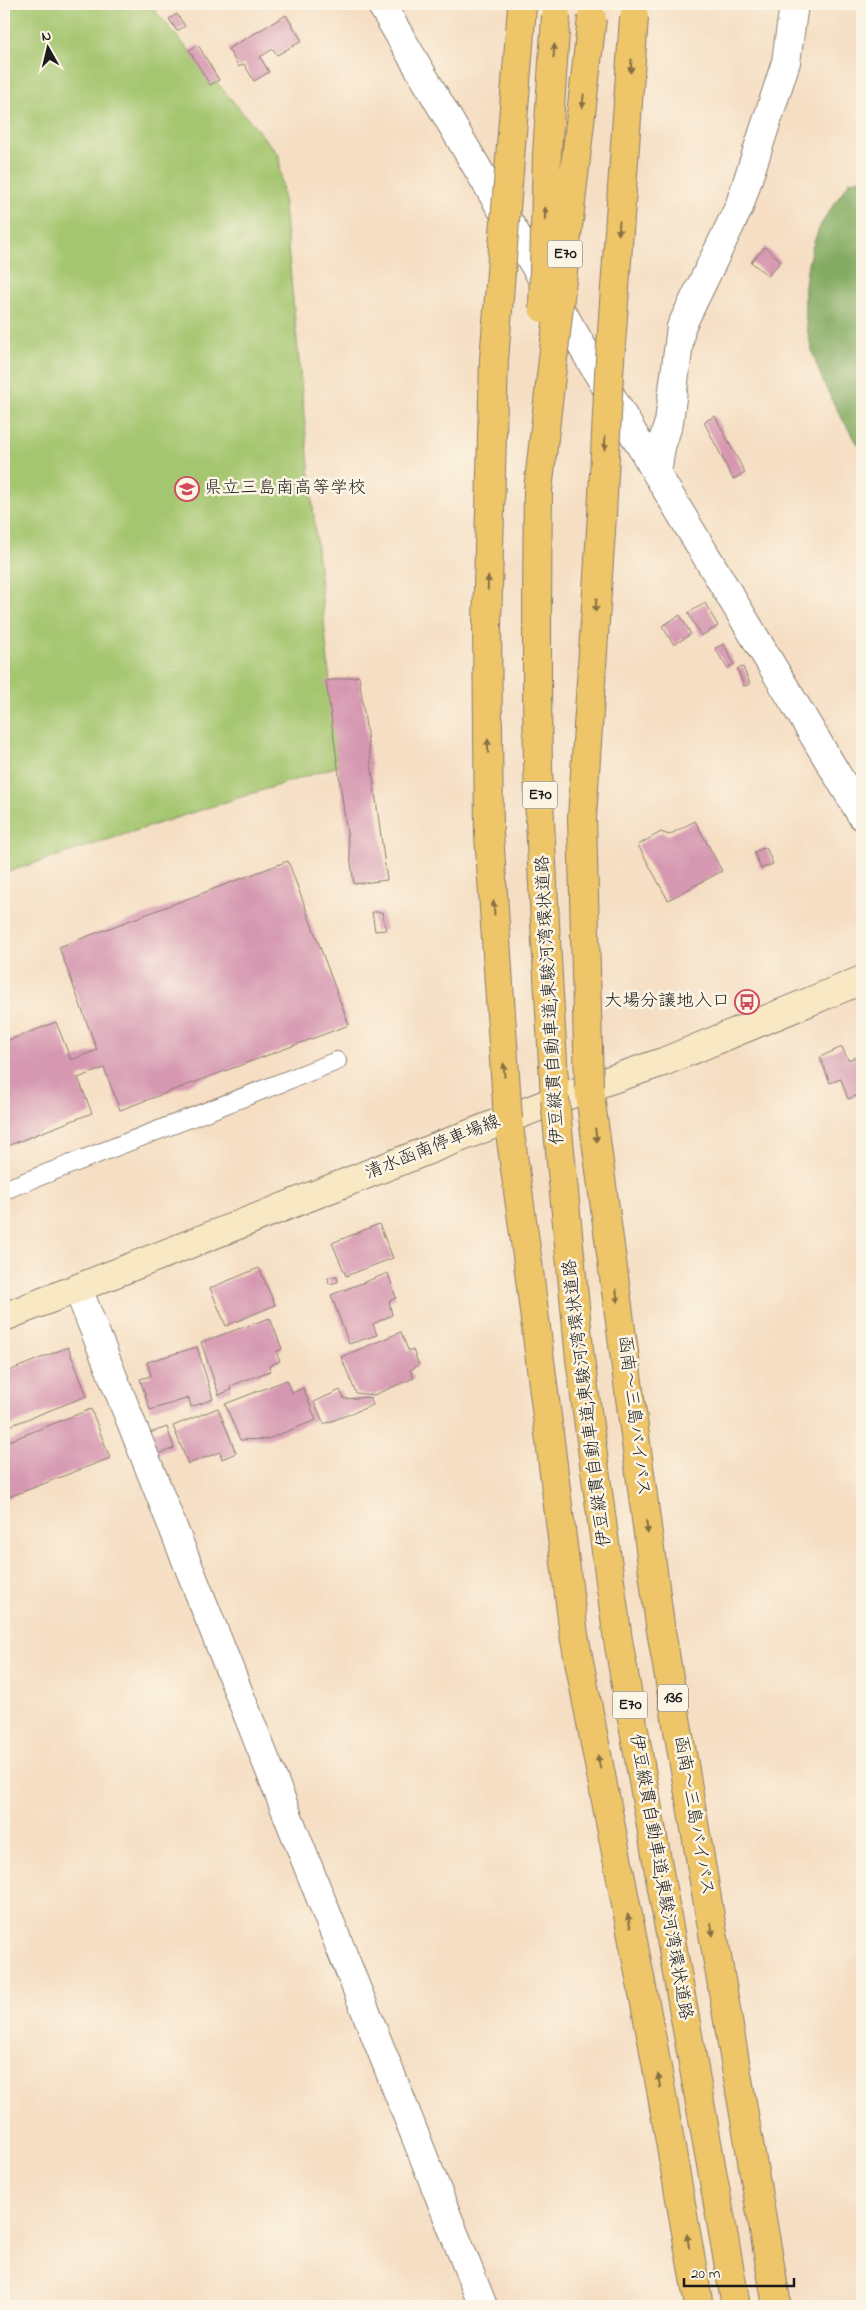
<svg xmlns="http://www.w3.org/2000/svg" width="866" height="2310" font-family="'Indie Flower','Klee One',sans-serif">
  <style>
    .green { fill: #a5c66f; stroke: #607146 }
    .forest { fill: #84ab62; stroke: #50643f }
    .building { fill: #d698b1 }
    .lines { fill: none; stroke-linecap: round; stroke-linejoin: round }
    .service-casing { stroke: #887d70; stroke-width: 20 }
    .minor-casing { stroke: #887d70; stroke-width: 30 }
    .tertiary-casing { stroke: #887d70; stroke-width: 30 }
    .secondary-casing { stroke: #887d70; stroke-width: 30 }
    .trunk-casing { stroke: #887d70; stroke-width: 30 }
    .motorway-casing { stroke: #887d70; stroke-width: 30 }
    .service { stroke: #fff; stroke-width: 18 }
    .minor { stroke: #fff; stroke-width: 28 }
    .tertiary { stroke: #fff; stroke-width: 28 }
    .secondary { stroke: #f8e8c3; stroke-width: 28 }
    .trunk { stroke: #eec569; stroke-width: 28 }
    .motorway { stroke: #eec569; stroke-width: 28 }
    .motorway-bridge-casing { stroke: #887d70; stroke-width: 30; stroke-linecap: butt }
    .motorway-bridge { stroke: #eec569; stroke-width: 28 }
    .oneway { fill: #857042 }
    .labels { text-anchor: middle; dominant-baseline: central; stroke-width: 5; stroke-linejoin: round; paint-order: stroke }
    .shield { fill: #fcf5e5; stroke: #5f5d58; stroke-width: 1 }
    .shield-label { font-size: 16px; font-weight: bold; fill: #1c1c1c }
    .poi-label { font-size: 18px; fill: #1c1c1c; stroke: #fcf5e5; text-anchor: start }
    .street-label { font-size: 18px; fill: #1c1c1c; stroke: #fcf5e5 }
  </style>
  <rect width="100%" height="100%" fill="#fcf5e5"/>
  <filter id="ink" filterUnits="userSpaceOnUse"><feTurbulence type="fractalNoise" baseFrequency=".02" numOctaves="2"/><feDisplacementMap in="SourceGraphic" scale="10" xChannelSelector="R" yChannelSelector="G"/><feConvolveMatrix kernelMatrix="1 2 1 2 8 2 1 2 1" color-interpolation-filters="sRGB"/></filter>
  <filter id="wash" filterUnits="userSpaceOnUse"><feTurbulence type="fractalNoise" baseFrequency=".0096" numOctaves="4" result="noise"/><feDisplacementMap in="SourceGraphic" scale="20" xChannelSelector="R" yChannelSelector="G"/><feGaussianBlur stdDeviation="1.12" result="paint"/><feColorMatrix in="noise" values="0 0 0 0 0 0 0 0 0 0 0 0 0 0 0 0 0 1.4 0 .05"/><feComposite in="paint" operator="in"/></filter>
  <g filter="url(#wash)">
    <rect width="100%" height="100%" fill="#f5dec3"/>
    <path class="green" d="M4 4H149L279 155 338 766 4 873Z"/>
    <path class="forest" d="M862 179V450C816 382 785 310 819 229 826 213 840 197 850 181Z"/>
    <g id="blocks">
      <path class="building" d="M177 14 185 26 177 31 169 19Z
        M286 15 302 41 277 55 273 49 260 57 269 72 254 81 244 64 239 67 228 49Z
        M198 45 219 80 210 85 189 50Z
        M765 247 781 261 768 276 751 262Z
        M715 416 745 473 733 479 704 422Z
        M705 603 718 626 701 636 688 613Z
        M680 615 691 634 674 645 662 626Z
        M724 644 734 664 727 668 715 648Z
        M743 667 750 684 744 686 737 669Z
        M359 676 387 880 354 884 326 681Z
        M695 821 722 871 668 900 638 845 661 832 669 835Z
        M766 847 773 864 761 869 754 852Z
        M288 861 349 1025 120 1110 104 1068 78 1078 92 1113 4 1147V1042L56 1022 71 1060 97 1050 59 947Z
        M372 912H382L386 930 375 931Z
        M842 1047 848 1060 862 1055V1094L848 1099 841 1079 830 1083 820 1057Z
        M379 1224 393 1258 346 1276 332 1243Z
        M259 1268 275 1305 226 1326 210 1288Z
        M388 1273 396 1298 389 1301 392 1315 373 1324 377 1335 349 1344 331 1295Z
        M337 1276 338 1282 329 1284 328 1277Z
        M270 1318 282 1349 276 1352 280 1361 269 1366 270 1371 230 1386 231 1390 219 1395 201 1342Z
        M401 1332 408 1350H413L419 1365 410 1370 414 1378 374 1395 356 1393 341 1357Z
        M68 1347 87 1396 4 1428V1373Z
        M197 1347 213 1399 191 1407 189 1398 150 1410 140 1379 151 1376 147 1362Z
        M287 1380 292 1393 303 1388 316 1420 268 1439 240 1440 225 1404Z
        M340 1390 344 1399 370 1397 373 1405 324 1424 314 1402Z
        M218 1408 236 1453 222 1459 220 1452 188 1464 173 1426Z
        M91 1409 110 1458 4 1499V1443Z
        M167 1427 174 1448 154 1456 147 1434Z"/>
    </g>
  </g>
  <g filter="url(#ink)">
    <use href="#blocks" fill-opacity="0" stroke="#887d70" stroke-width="1"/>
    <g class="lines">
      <defs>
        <path id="service" d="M4 1190 337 1061"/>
        <path id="minor" d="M657 474 661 447 669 422 681 327 739 207 786 62 794 4
          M78 1289 483 2306"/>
        <path id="tertiary" d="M381 4 657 474 862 816"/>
        <path id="secondary" d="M4 1317 589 1087 663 1062 862 980"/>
        <path id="trunk" d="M589 1087 660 1625 777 2306
          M508 1119 528 1263 574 1635 653 2045 699 2306"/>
        <path id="motorway" d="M538 490C537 581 536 672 538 763 541 875 549 987 555 1099"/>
      </defs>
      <use href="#service" class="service-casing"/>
      <use href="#minor" class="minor-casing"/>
      <use href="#tertiary" class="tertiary-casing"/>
      <use href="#secondary" class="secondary-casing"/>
      <use href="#trunk" class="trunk-casing"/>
      <use href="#motorway" class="motorway-casing"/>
      <use href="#service" class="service"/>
      <use href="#minor" class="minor"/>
      <use href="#tertiary" class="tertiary"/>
      <use href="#secondary" class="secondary"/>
      <use href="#trunk" class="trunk"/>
      <use href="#motorway" class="motorway"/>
      <defs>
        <path id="motorway-bridge" d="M543 308 547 154 556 16
          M538 490 592 18
          M589 1087 582 818 602 515 609 374 634 17
          M555 1099 580 1359 618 1640 736 2306
          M508 1119 489 834 487 625 494 360 522 7"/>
      </defs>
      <use href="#motorway-bridge" class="motorway-bridge-casing"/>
      <use href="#motorway-bridge" class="motorway-bridge"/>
    </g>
    <defs><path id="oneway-solid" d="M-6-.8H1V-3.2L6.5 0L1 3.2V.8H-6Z" transform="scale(1.25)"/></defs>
    <g class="oneway">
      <use href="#oneway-solid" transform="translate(554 51) rotate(-86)"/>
      <use href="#oneway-solid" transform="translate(631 66) rotate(94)"/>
      <use href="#oneway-solid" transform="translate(583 101) rotate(96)"/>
      <use href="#oneway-solid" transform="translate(545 214) rotate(-89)"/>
      <use href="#oneway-solid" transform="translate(619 228) rotate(94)"/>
      <use href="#oneway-solid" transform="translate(605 443) rotate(93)"/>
      <use href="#oneway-solid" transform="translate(488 583) rotate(-88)"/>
      <use href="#oneway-solid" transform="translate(596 605) rotate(94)"/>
      <use href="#oneway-solid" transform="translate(488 746) rotate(-90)"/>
      <use href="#oneway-solid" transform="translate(494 908) rotate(-94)"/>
      <use href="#oneway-solid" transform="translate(504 1070) rotate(-94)"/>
      <use href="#oneway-solid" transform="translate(596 1135) rotate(83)"/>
      <use href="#oneway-solid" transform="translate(617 1296) rotate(83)"/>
      <use href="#oneway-solid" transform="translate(647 1527) rotate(83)"/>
      <use href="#oneway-solid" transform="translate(599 1762) rotate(-101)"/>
      <use href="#oneway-solid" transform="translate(629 1921) rotate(-101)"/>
      <use href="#oneway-solid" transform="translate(712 1929) rotate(80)"/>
      <use href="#oneway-solid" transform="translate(659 2081) rotate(-100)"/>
      <use href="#oneway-solid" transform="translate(688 2241) rotate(-100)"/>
    </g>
  </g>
  <defs>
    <symbol id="school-ring" viewBox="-11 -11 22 22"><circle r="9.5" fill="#fcf5e5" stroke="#d1495b" stroke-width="1.5"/><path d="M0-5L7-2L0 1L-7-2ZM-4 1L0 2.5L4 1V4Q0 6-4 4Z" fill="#d1495b"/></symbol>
    <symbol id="bus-ring" viewBox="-11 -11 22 22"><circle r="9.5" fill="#fcf5e5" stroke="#d1495b" stroke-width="1.5"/><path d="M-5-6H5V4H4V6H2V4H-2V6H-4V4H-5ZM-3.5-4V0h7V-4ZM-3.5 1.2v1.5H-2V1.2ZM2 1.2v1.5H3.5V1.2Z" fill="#d1495b"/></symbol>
  </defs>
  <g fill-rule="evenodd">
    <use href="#school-ring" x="173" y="475" width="28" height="28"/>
    <use href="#bus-ring" x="733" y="988" width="28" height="28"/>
  </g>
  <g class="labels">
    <g class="shield">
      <rect x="547.5" y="240.5" width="35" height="27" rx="4"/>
      <rect x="522.5" y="781.5" width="35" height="27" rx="4"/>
      <rect x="658" y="1684.5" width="30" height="27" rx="4"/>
      <rect x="612.5" y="1691.5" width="35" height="27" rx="4"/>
    </g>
    <g class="shield-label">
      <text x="565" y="254">E70</text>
      <text x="540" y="795">E70</text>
      <text x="673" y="1698">136</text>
      <text x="630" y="1705">E70</text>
    </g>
    <g class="poi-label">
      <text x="204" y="489">県立三島南高等学校</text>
      <text x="730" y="1002" text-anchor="end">大場分譲地入口</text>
    </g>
    <g class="street-label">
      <text transform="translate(551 1000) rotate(-93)">伊豆縦貫自動車道;東駿河湾環状道路</text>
      <text transform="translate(433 1148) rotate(-22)">清水函南停車場線</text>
      <text transform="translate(588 1403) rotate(-97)">伊豆縦貫自動車道;東駿河湾環状道路</text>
      <text transform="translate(633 1416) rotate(83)">函南～三島バイパス</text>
      <text transform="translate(693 1816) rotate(80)">函南～三島バイパス</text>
      <text transform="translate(660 1877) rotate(80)">伊豆縦貫自動車道;東駿河湾環状道路</text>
    </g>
  </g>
  <rect width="866" height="2310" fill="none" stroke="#fcf5e5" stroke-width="20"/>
  <g transform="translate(48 48) rotate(352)" stroke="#fcf5e5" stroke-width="4" paint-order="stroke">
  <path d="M0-4L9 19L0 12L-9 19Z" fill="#1c1c1c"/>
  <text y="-8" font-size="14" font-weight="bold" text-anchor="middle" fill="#1c1c1c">N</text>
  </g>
  <path d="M684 2278v8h110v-8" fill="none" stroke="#1c1c1c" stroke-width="2.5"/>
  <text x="691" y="2278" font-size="15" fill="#1c1c1c" stroke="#fcf5e5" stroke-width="4" paint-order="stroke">20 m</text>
</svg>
